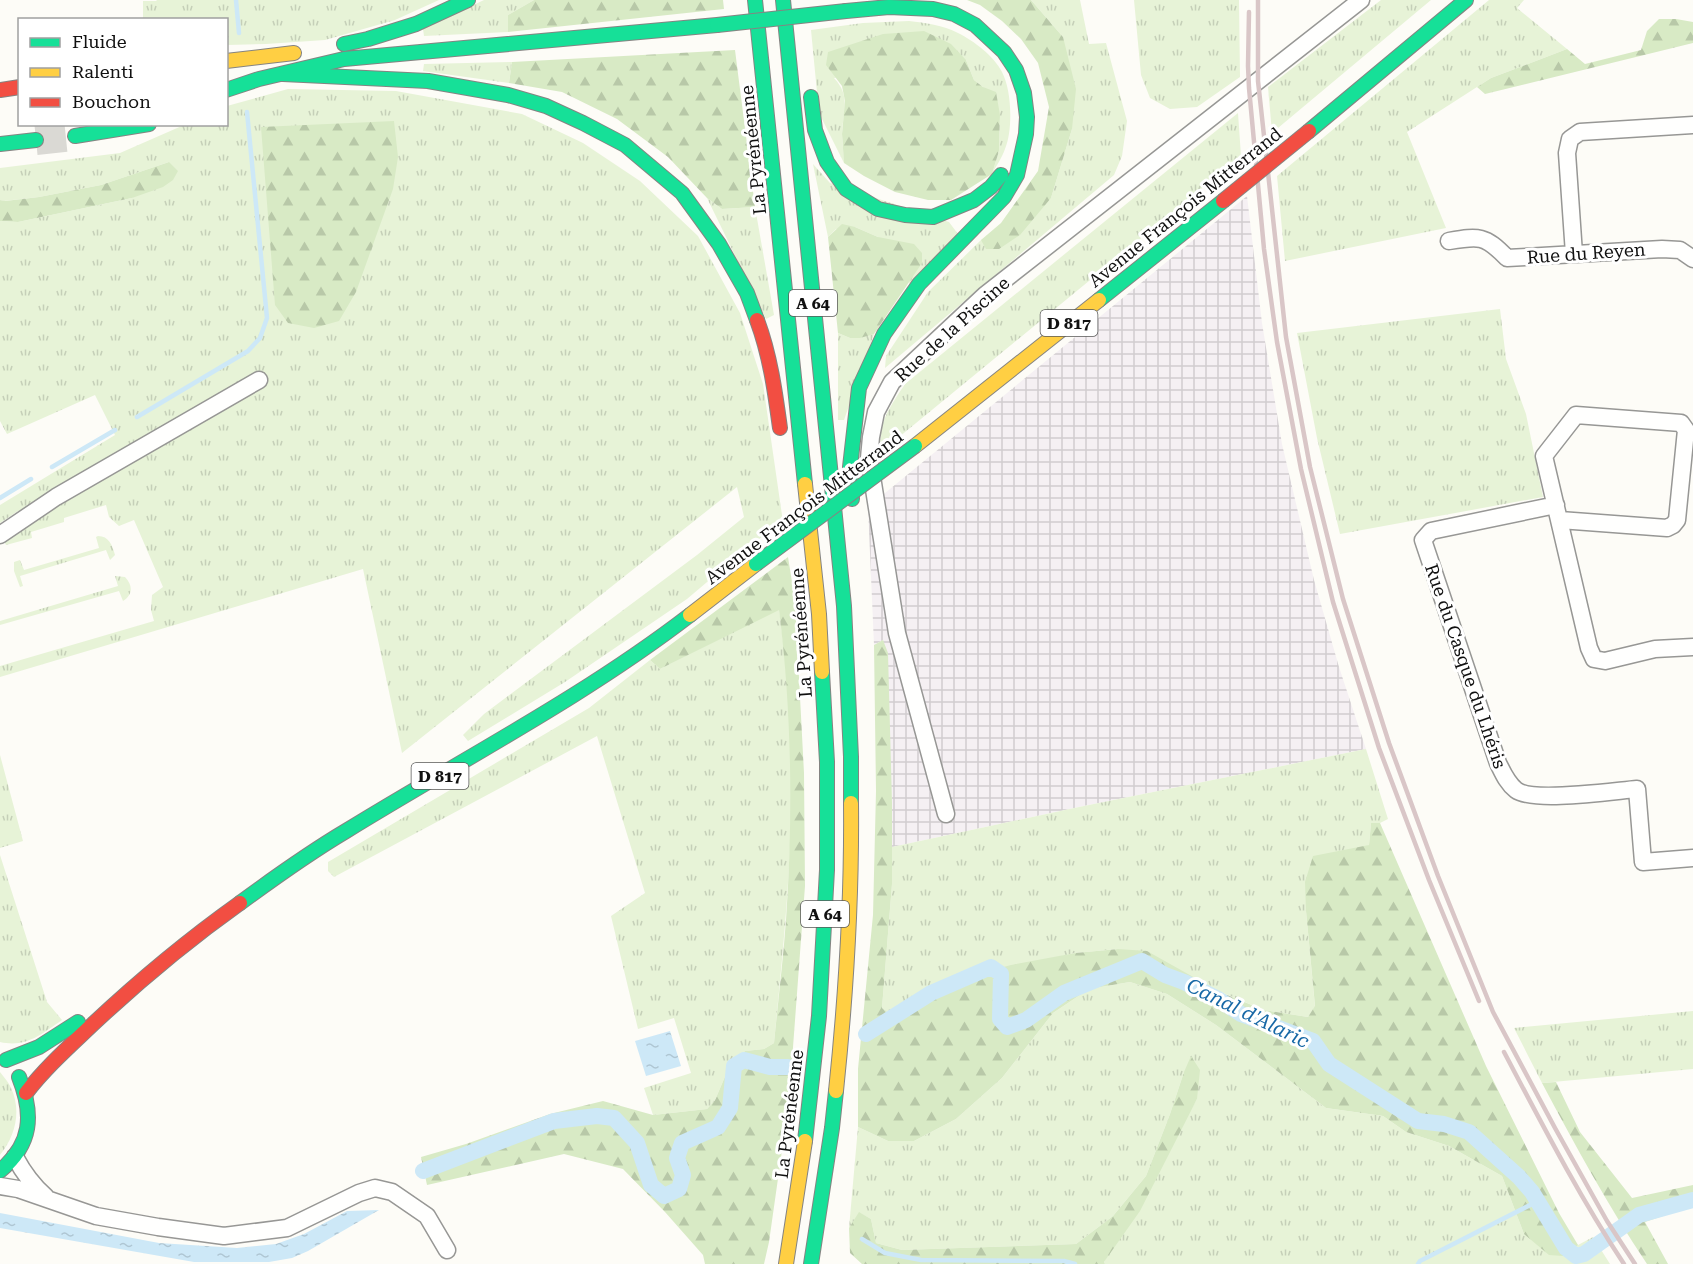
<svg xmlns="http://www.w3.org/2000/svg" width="1693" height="1264" font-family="'Roboto Serif',serif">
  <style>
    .industrial { fill: url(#industrial-grid) }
    .grass { fill: url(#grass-tufts) }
    .forest { fill: url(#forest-firs) }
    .water { fill: url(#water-ripples) }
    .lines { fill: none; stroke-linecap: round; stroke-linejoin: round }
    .stream { stroke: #cde8f7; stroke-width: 4.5 }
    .canal { stroke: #cde8f7; stroke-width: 16 }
    .highway-tunnel { stroke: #dad9d4; stroke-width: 30; stroke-dasharray: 30 15; stroke-linecap: butt }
    .street-casing { stroke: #979795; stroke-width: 19 }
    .fast-casing { stroke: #858482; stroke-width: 16 }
    .slow-casing { stroke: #858482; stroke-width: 16 }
    .jam-casing { stroke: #858482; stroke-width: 16 }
    .street { stroke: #fffffe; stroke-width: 16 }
    .fast { stroke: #16e098; stroke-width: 14 }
    .slow { stroke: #ffcf43; stroke-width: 14 }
    .jam { stroke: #f24e42; stroke-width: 14 }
    .rail { stroke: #d9c6c7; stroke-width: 4.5 }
    .fast-bridge-casing { stroke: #858482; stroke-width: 16; stroke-linecap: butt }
    .jam-bridge-casing { stroke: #858482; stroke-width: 16; stroke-linecap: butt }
    .fast-bridge { stroke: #16e098; stroke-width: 14 }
    .jam-bridge { stroke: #f24e42; stroke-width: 14 }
    .labels { text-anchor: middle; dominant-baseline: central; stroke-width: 6; stroke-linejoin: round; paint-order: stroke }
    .shield { fill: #fff; stroke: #585858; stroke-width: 1.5 }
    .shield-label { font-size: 16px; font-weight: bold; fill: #111 }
    .street-label { font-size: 18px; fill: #111; stroke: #fff }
    .water-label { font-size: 20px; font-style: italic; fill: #1768a6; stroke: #fff }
  </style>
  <defs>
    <pattern id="industrial-grid" width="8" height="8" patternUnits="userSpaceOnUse" patternTransform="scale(1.5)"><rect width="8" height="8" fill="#f5f0f3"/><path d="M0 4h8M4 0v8" fill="none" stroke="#d1cdcf"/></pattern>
    <pattern id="grass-tufts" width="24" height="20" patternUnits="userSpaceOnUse" patternTransform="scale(1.5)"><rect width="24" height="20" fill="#e7f3d7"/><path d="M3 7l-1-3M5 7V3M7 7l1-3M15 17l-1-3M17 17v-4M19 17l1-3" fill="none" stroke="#c5cfb8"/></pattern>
    <pattern id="forest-firs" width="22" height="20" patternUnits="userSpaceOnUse" patternTransform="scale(1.5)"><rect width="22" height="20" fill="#d8eac5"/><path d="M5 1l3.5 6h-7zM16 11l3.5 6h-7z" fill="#b8c8a8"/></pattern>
    <pattern id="water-ripples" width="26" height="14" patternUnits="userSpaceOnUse" patternTransform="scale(1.5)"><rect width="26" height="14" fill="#cde8f7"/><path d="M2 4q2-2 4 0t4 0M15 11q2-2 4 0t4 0" fill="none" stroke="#afc6d3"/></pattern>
  </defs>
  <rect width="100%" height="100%" fill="#fdfcf7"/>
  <path class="industrial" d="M1247 196 1262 323 1282 444 1314 580 1339 667 1366 749 1079 807 892 847V803L883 640 874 645 868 507Z"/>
  <path class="grass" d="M157 0H439L395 20 325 40 266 44 227 45 226 20H143V1H156Z
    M484 0H534L508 15V32L424 36 423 29Z
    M1031 0H1080L1089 44 1106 43 1127 121 1122 156 1114 175 885 368 886 356 928 292 981 240 1051 198 1072 129 1063 37Z
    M1134 0H1239L1240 77 1197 107 1170 109 1150 98 1141 75Z
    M1381 0H1431L1272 133 1268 87Z
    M1489 0H1524L1517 8 1567 49 1491 78 1407 132 1446 228 1285 261 1277 176Z
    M909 21C925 23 943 25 958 33 974 41 994 56 1002 72 1012 91 1013 130 1005 149 1002 158 996 166 992 174L999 151 1000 115 983 87 974 80 966 60 834 78C851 96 843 111 842 133 842 143 844 153 844 163L819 113 811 30 863 23Z
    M512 62 509 83 423 71 424 64Z
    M288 89 396 91 522 114 583 143 640 181 698 236 740 313 763 384 783 522 752 544 687 599 565 682 468 741 463 735 484 714 697 555 744 517 737 487 402 753 363 569 0 677V666L154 621 151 610 152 595 163 587 134 520 119 526 109 517 106 505 64 518V522L31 532 32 538 6 545 4 541 23 519 18 511 0 523V505L115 435 95 395 7 434 0 421V221L18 222 132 198 169 162 101 185 39 197 4 201 0 200V168L120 153 184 125 226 124 227 106Z
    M1238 113 1241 156 882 451C875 426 892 404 905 384Z
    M813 164 830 183 949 222 958 234 910 284 878 237 855 227 836 229 828 237Z
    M707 198 722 209 755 207 774 315 766 319Z
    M1500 309 1506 359 1526 414 1543 497 1340 534 1317 438 1297 333Z
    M838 333 850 338 874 334 844 420H838Z
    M98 536C109 536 112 545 115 555L110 560 106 550 20 576 23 586 20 587 14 571V562L20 560 24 570 99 548 96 537Z
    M115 576 125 577C133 585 133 595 123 601L119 591 0 625V621L118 586Z
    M779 609C786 660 790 713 791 764 793 858 783 950 774 1043L764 1049 745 1051 730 1065 715 1100 707 1109 653 1115 644 1088 691 1073 674 1018 638 1029 611 916 645 893 597 736 334 877 328 871V862L589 708 650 660 660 669Z
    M1366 749 1388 819 1380 823H1371L1369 845 1306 911 1315 1007 1308 1017 1264 1010 1118 949 1075 953 963 978 907 1016 892 1018 882 1008 892 884V847L1079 807Z
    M0 755 23 841 0 848Z
    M0 855 47 1002 62 1020C42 1034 26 1048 0 1042Z
    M1130 982 1167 994 1216 1025 1326 1108 1383 1116 1406 1132 1449 1146 1502 1176 1524 1234 1578 1245 1593 1237 1610 1264H1105L1104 1262 1197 1099 1184 1072 1170 1114 1146 1176 1113 1216 1076 1244 902 1250 876 1243 871 1219 860 1213 849 1228 858 1127 888 1141H914L956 1119 1002 1078 1053 1013 1089 989Z
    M1693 1011V1069L1542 1083 1514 1028Z
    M0 1072C4 1077 9 1083 11 1088 22 1111 15 1137 0 1155Z"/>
  <path class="forest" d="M534 0H723L724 9 508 32V15Z
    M967 0H1031L1063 37 1076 89 1072 129 1051 198 1020 235 999 249H986L981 240 1001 223 1038 171 1049 107 1038 63 1021 39 1002 21 980 5Z
    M1659 19H1676L1693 22V43L1485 94 1477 87 1491 78 1567 49 1585 64 1641 50 1647 31Z
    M924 31 951 44 966 60 974 80 983 87 996 92 1000 115 999 151 992 174 951 200H928L895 192 864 176 844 163 842 134 845 101 842 86 826 65 828 52 883 34Z
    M735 50 755 207 722 209 707 198 668 157 617 119 562 92 509 83 512 62Z
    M394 121 398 157 393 189 356 292 339 321 314 328 288 323 275 305 261 127Z
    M169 162 178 171 173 180 163 187 132 198 18 222 0 221V200L5 201 39 197 101 185Z
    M842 224 855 227 878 237 914 244 922 253V263L874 334 860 338H850L838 333 828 237Z
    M788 557 795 601 804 773 805 886 789 1101 769 1242 764 1264H705L703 1255 665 1212 623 1169 564 1154 427 1185 421 1157 466 1144 550 1114 603 1101 653 1115 707 1109 715 1100 730 1065 745 1051 764 1049 774 1043C778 1002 783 961 786 920 793 817 792 713 779 610L660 669 650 660Z
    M883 640 888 653 892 803V884L882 1008 892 1017 908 1016 963 978 1011 965 1075 953 1118 949 1147 951 1220 992 1264 1010 1308 1017 1315 1006 1306 911 1305 882 1313 856 1369 845 1371 823H1380L1486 1066 1559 1213 1578 1245 1563 1256 1549 1255 1524 1234 1502 1176 1449 1146 1406 1132 1383 1116 1326 1108 1216 1025 1167 994 1130 982 1089 989 1053 1013 1002 1078 956 1119 914 1141H888L858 1127V1069L873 915 876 791 874 645Z
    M1191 1056 1200 1070 1197 1099 1140 1211 1104 1262 1105 1264H862L850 1253 849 1228 859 1212 871 1219 876 1243 902 1250 1076 1244 1113 1216 1146 1176 1170 1114 1184 1072Z
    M1556 1082 1580 1132 1632 1198 1693 1185V1206L1645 1222 1668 1264H1647C1608 1206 1575 1145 1542 1083Z"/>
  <path class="water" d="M670 1031 681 1066 646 1076 635 1041Z
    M379 1210 308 1251 292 1258 269 1262H194L0 1228V1213L159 1243 237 1248 276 1244 304 1234 347 1211Z"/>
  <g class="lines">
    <path class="stream" d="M236 0 239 33
      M137 417 248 351 260 338 267 318 247 112
      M52 467 115 430
      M0 498 31 479
      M862 1239 885 1253 921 1260 1064 1261 1075 1264
      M1418 1264 1420 1261 1538 1201"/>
    <path class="canal" d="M866 1034 931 993 991 967 1001 974 1000 1019 1007 1027 1026 1020 1064 993 1142 961 1165 975 1184 982 1218 999 1241 1014 1313 1041 1329 1064 1418 1121 1444 1124 1469 1132 1519 1177 1532 1192 1566 1248 1576 1256 1584 1254 1639 1215 1693 1200
      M423 1171 554 1121 597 1116 614 1118 637 1143 651 1185 664 1196 679 1189 683 1175 677 1158 682 1143 718 1127 730 1108 734 1066 744 1060 770 1067H788"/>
    <path class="highway-tunnel" d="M36 140 75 136"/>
    <defs>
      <path id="street" d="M1449 241C1479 236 1485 235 1507 258L1662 249 1680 250 1693 259
        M1574 254 1567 153 1570 139 1580 132 1693 125
        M1556 505 1431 531 1423 540 1498 763C1503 773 1507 783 1516 790 1533 803 1613 791 1637 789L1643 862 1693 858
        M1560 520 1667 528 1673 525 1677 520 1686 430 1681 423 1576 415 1544 456 1589 648 1594 659 1605 661 1655 649 1693 647
        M0 535 56 497 259 380
        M946 814 897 633 869 458 871 437 876 412 892 382 985 295 1361 0
        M15 1157C23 1172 32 1185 46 1197
        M0 1186 18 1189 96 1216 158 1227 224 1236 287 1228 359 1193 375 1188 392 1192 427 1216 447 1250"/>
      <path id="fast" d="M755 0 805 484
        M783 0 844 606 851 757V803
        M846 11 889 7 933 9 954 14 975 25 1004 52 1016 70 1024 93 1027 117 1026 134 1017 175 1004 197 919 284 884 334 859 388 850 467 852 499
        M344 44 368 39 416 24 468 0
        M283 74 428 81 508 95 546 106 583 123 625 145 682 193 719 244 747 293 757 320
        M226 90 259 79 344 59 717 25
        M811 97 815 130 827 162 846 189 878 209 905 215 933 217 974 200 991 187 1001 175
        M1309 131 1466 0
        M75 136 149 124
        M0 144 36 140
        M1099 300 1223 201
        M240 903C274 878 309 853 346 831 461 760 582 698 690 615
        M6 1060 39 1047 78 1022
        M805 1141 819 1016 827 870V762L822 672
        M0 1171C32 1144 34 1115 19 1077
        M811 1264 832 1128 836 1091"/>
      <path id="slow" d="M226 61 294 53
        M915 446 1099 300
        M805 484 819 614 822 672
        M690 615 756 564
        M836 1091C846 995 852 899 851 803
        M786 1264 805 1141"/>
      <path id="jam" d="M0 90 20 87
        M757 320C770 355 775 391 780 428
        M26 1093C46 1067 70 1046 93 1024 140 980 188 940 240 903"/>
    </defs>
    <use href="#street" class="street-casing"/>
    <use href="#fast" class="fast-casing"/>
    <use href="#slow" class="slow-casing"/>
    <use href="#jam" class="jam-casing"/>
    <use href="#street" class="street"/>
    <use href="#fast" class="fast"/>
    <use href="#slow" class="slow"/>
    <use href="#jam" class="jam"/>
    <path class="rail" d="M1258 0V81L1286 337 1310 467 1343 599 1389 743 1438 876 1493 1012 1555 1128 1607 1221 1635 1264
      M1249 12 1248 66 1249 88 1264 249 1277 342 1301 469 1333 602 1379 748 1429 880 1479 1001
      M1504 1052C1542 1124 1579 1196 1624 1264"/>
    <defs>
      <path id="fast-bridge" d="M717 25 846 11
        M756 564 915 446"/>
      <path id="jam-bridge" d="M1223 201 1309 131"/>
    </defs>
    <use href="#fast-bridge" class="fast-bridge-casing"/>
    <use href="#jam-bridge" class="jam-bridge-casing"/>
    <use href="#fast-bridge" class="fast-bridge"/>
    <use href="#jam-bridge" class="jam-bridge"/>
  </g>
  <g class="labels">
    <g class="shield">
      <rect x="789" y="290" width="48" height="26" rx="4.5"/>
      <rect x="1040.5" y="310" width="57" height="26" rx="4.5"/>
      <rect x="411.5" y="763" width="57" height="26" rx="4.5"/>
      <rect x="801" y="901" width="48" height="26" rx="4.5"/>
    </g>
    <g class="shield-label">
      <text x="813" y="303">A 64</text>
      <text x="1069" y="323">D 817</text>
      <text x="440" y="776">D 817</text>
      <text x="825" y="914">A 64</text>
    </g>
    <g class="street-label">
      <text transform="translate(753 150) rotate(-96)">La Pyrénéenne</text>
      <text transform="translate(1185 207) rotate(-39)">Avenue François Mitterrand</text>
      <text transform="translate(1586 253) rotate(-4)">Rue du Reyen</text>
      <text transform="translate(952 329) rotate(-42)">Rue de la Piscine</text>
      <text transform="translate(804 507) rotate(-37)">Avenue François Mitterrand</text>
      <text transform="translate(801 633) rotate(-94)">La Pyrénéenne</text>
      <text transform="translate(1466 666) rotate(71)">Rue du Casque du Lhéris</text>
      <text transform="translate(789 1114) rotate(-83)">La Pyrénéenne</text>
    </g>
    <g class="water-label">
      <text transform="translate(1248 1013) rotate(26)">Canal d'Alaric</text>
    </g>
  </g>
  <rect x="18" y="18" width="210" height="108" fill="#ffffff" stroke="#a0a0a0" stroke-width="1.5"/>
  <rect x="30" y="38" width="30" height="9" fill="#16e098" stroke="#a0a0a0" stroke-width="1.5"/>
  <text x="72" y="48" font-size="18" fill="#111111">Fluide</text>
  <rect x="30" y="68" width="30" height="9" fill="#ffcf43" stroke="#a0a0a0" stroke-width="1.5"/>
  <text x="72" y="78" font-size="18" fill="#111111">Ralenti</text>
  <rect x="30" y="98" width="30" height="9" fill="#f24e42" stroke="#a0a0a0" stroke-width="1.5"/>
  <text x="72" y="108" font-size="18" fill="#111111">Bouchon</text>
</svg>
